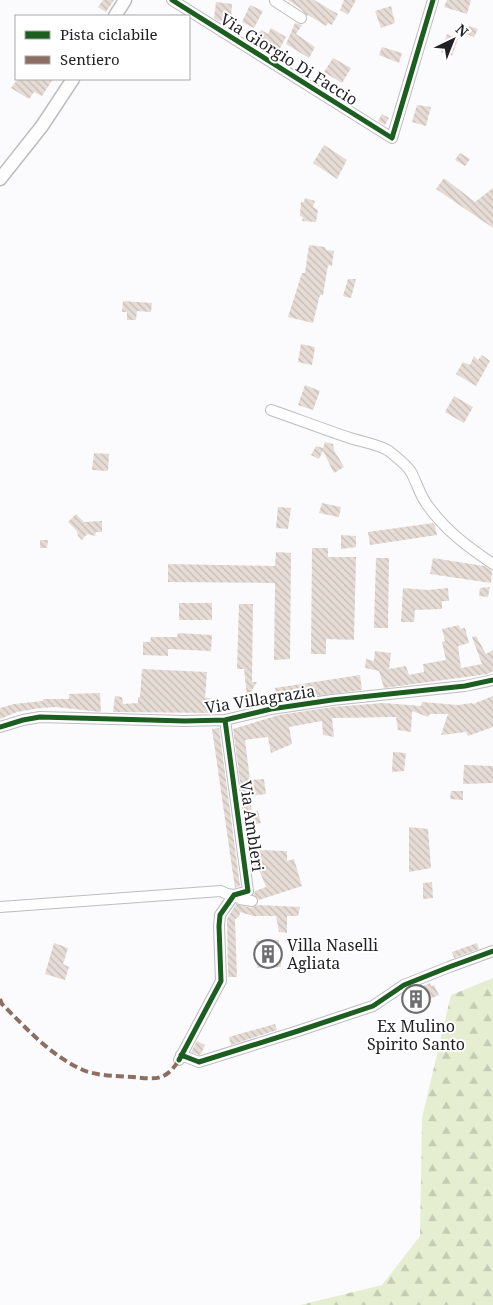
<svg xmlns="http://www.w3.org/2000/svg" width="493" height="1305" font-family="'Noto Serif',serif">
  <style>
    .forest { fill: url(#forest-firs) }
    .building { fill: url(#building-back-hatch) }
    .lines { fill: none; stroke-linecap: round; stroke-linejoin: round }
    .minor-casing { stroke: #bdbdbf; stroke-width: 12 }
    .major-casing { stroke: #bdbdbf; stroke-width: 15 }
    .minor { stroke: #fefeff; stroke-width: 10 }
    .major { stroke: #fefeff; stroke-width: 12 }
    .quiet { stroke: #8d6e63; stroke-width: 4; stroke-dasharray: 8 4; stroke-linecap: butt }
    .cycleway-casing { stroke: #fff; stroke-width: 8 }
    .cycleway { stroke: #1b5e20; stroke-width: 5 }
    .labels { text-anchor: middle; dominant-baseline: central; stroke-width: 4; stroke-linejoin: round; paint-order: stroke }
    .street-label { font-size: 16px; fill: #222225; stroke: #fff }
    .poi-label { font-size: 16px; fill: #222225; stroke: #fff; text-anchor: start }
  </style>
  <defs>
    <pattern id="forest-firs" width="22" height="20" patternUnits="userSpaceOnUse" patternTransform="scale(1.25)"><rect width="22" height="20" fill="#e6eed2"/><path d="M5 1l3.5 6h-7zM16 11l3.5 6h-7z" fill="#c5ccb4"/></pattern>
    <pattern id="building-back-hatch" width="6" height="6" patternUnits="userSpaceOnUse" patternTransform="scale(1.25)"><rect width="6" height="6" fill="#e6dcd5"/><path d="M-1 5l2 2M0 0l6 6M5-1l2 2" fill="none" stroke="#c5bcb7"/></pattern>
  </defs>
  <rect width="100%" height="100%" fill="#fbfbfd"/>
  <path class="forest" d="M493 978V1305H300L382 1285 420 1236 422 1118 451 995Z"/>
  <path class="building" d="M103 0H114L106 12 98 7Z
    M288 0H314L338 14 332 25 328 23 326 26 308 15 307 16 301 9Z
    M344 0H356L348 15 340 10Z
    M447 0H471L467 14 444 7Z
    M216 2 232 4 231 22 218 21 214 18Z
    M250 5 263 11 254 28 242 22Z
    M391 6 395 23 381 28 375 11Z
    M295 23 302 25 296 34 315 47 309 58 286 44Z
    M469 26 478 29 474 37 466 34Z
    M271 28 286 37 278 52 255 39 261 30 268 34Z
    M447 34 458 39 452 56 441 52Z
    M382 47 402 53 399 63 379 55Z
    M333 58 351 68 342 83 324 72Z
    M18 79H53L42 96 34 92 29 99 11 88Z
    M417 105 431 107 426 126 412 122Z
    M382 114 389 118 385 125 378 121Z
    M324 145 347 160 337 179 313 163Z
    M460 153 470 159 465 166 455 160Z
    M444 178 475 202 493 188V228L436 189Z
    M305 198 315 201 313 207 318 210 316 222 302 221 303 217 300 216 301 202H304Z
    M309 245 325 247 326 250 334 251 332 266 328 265 323 295H320L313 323 288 317 302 273H305Z
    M348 279H356L351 298 343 296Z
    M123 301 152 303 151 312 137 311 136 320H127V312H122Z
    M301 344 315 347 312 365 298 362Z
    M482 355 490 361 476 386 456 374 463 362 470 365 474 356 478 360Z
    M305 385 320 391 313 410 298 405Z
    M454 396 473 407 464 423 445 412Z
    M325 442 333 444 334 450 344 467 334 473 323 451 319 459 311 455 316 446 323 448Z
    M94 453 109 454 108 471 92 470Z
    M322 503 341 507 339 517 319 513Z
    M278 507 291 508 288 529 276 528Z
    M76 514 84 522 102 521V532H96L95 536 87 534 82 540 78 536 77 531 68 522Z
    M433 523 435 526 437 535 370 545 368 532Z
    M341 535 356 536V547L341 549Z
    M40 540H48L47 548H40Z
    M312 548H328V557H356L354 640 326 639V654H311Z
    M276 552 291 553 290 659 274 660 275 583 168 582V564L275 566Z
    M376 558H389L388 628H374Z
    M433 558 484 566 492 571 491 583 430 574Z
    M490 587 488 597 479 596 480 588Z
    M403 588 428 590 448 588 449 601H442V609L415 610 414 622H401Z
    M179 603H212V620H179Z
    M239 604H253L252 682H257L252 690V695L247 697 244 669H237Z
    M459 625 460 629 465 628 469 643 458 646 461 668 482 664 472 637 476 636 486 654 493 650V671L488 674 384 688 379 671 365 668 366 659 374 661 375 651 391 653 389 669 406 666 409 675 424 672 423 664 446 660 442 642 445 641 442 629Z
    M178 633 212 635 211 651 168 649V656L143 655V642H150L151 637H177Z
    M142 669 207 672 205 698H210L213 713 113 712 115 696 122 697 123 704 138 703V697H140Z
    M360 675 362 690 277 701 275 688Z
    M100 693 101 712 56 707 41 708 17 712 0 719V708L14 704 43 701V699H69V694Z
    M493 696V727L468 736 466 732 441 735 448 714H430L428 717 412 711 411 732 398 730 396 717 332 718 334 737 323 735 322 721 289 727 292 744 271 753 268 737 245 740 250 780 264 779 266 794 250 796 252 813 258 811 261 823 253 825 255 850 287 851V861L294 859 302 886 259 900 254 895 255 891 266 887 260 872 252 869 233 729 279 715 333 707 383 703 421 706 422 702 458 705 472 703 473 704Z
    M219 728 240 886 235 888 212 729Z
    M393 752 406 753 404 771 392 772Z
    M464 765 493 766V783L463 784Z
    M451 791H463V800L450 799Z
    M409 827 428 829 431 868 409 872Z
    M432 882 433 898 423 899V883Z
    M236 904 251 908 258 905 300 907 298 916H287V933L279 932 276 916H253L240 912 239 917 235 919 237 977H228L227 919Z
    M279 940 281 967 257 968 256 941Z
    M54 943 68 948 63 964 69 967 65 980 45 974Z
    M477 943 479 949 454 958 452 952Z
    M430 983 431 986 434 985 439 995 406 1009 401 996Z
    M275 1024 277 1030 231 1045 229 1037Z
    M197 1041 205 1045 201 1054 199 1055 191 1052Z"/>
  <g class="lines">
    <defs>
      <path id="minor" d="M172 0 392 138 433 0
        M276 0 275 1 301 18
        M271 410C297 419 323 429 350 438 362 442 378 444 389 451 396 457 406 464 411 472 417 483 420 496 428 506 447 532 467 546 493 564
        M0 727 23 720 40 717 185 721 225 720 271 709 332 700 465 686 493 680
        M0 907 221 891 227 894 234 895 240 899 252 901
        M181 1055 199 1062 298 1031 373 1006 404 985 449 967 493 951
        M179 1060 221 981 219 926 220 915 234 895 248 891 225 720"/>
      <path id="major" d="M115 16 125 0
        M0 179 42 126 73 79"/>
    </defs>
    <use href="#minor" class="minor-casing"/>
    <use href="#major" class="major-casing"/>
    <use href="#minor" class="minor"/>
    <use href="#major" class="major"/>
    <path class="quiet" d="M0 999 2 1004C26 1028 51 1056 83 1070 97 1076 117 1076 133 1077 156 1079 165 1082 179 1060"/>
    <defs>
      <path id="cycleway" d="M172 0 392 138 433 0
        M0 727 23 720 40 717 185 721 225 720 271 709 332 700 465 686 493 680
        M181 1055 199 1062 298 1031 373 1006 404 985 449 967 493 951
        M179 1060 221 981 219 926 220 915 234 895 248 891 225 720"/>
    </defs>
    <use href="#cycleway" class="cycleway-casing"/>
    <use href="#cycleway" class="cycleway"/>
  </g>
  <defs>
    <symbol id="building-ring" viewBox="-11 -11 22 22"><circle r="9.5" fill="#fff" stroke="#6e6e71" stroke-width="1.5"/><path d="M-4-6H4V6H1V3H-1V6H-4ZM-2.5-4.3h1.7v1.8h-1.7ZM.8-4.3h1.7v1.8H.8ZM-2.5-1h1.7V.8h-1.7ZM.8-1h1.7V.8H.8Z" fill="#6e6e71"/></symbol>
  </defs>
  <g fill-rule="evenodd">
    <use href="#building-ring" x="252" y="938" width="32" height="32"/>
    <use href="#building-ring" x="400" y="983" width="32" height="32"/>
  </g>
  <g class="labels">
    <g class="street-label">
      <text transform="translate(289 59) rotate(32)">Via Giorgio Di Faccio</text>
      <text transform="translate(260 699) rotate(-9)">Via Villagrazia</text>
      <text transform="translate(252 826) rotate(82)">Via Ambleri</text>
    </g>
    <g class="poi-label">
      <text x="287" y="945">Villa Naselli<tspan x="287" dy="18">Agliata</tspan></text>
      <text x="416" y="1026" text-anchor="middle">Ex Mulino<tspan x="416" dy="18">Spirito Santo</tspan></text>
    </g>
  </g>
  <rect x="15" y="15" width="175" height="65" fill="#ffffff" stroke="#a7a7a8"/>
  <rect x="25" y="31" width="25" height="8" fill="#1b5e20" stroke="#a7a7a8"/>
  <text x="60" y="40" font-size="15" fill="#222225">Pista ciclabile</text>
  <rect x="25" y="56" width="25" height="8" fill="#8d6e63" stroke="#a7a7a8"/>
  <text x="60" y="65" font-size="15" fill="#222225">Sentiero</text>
  <g transform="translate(453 40) rotate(43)" stroke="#ffffff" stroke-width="4" paint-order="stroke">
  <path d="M0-4L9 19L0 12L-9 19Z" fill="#222225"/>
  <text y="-8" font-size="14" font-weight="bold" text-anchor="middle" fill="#222225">N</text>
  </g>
</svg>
